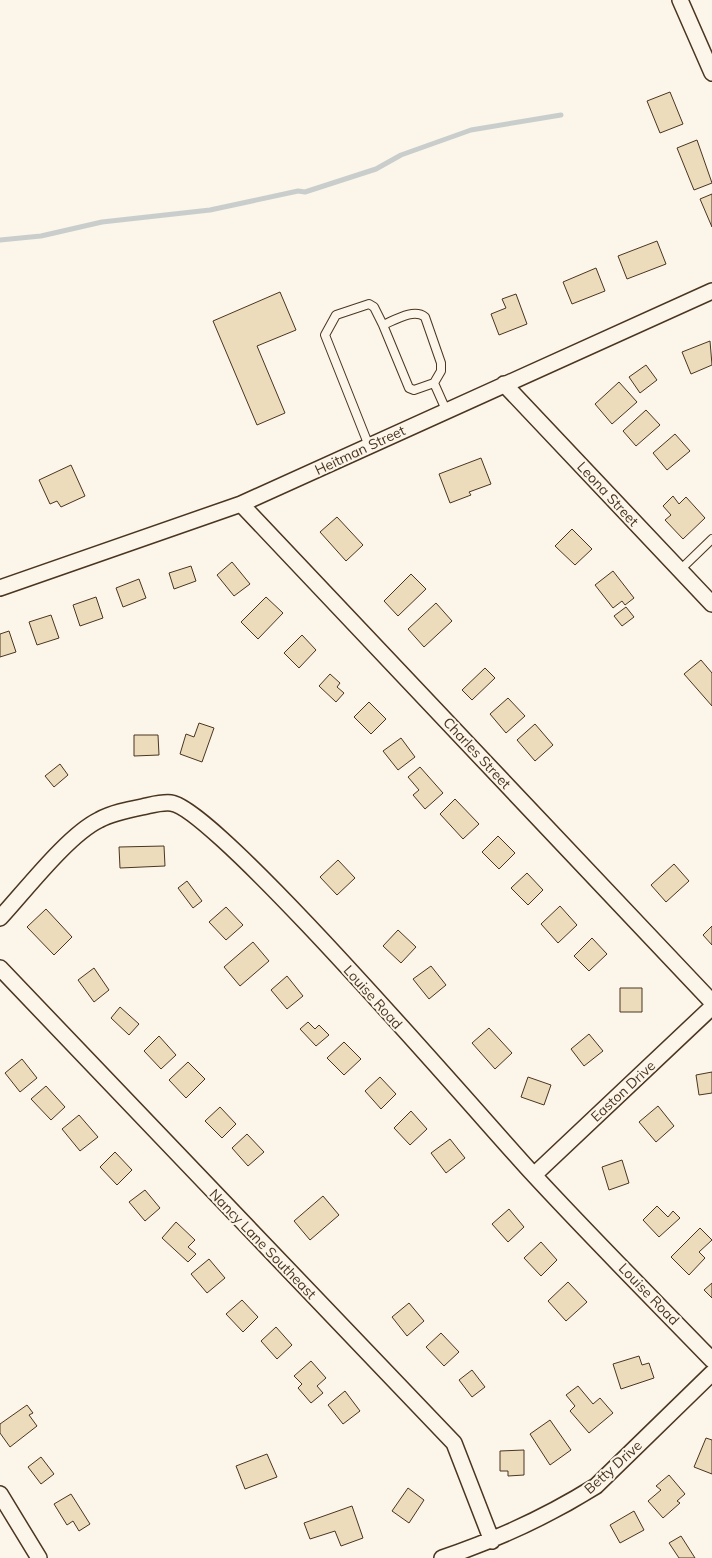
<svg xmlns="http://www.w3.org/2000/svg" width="712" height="1558" font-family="Mulish,sans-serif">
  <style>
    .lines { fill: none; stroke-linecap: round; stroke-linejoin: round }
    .stream { stroke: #c9cecd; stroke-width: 5 }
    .building { fill: #ecdcbc; stroke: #4a3520 }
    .lane-casing { stroke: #4a3520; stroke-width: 10 }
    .street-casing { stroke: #4a3520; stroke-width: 18 }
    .lane { stroke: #fbf6e9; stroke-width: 8 }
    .street { stroke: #fbf6e9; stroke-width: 15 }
    .labels { text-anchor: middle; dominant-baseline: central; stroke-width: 4; stroke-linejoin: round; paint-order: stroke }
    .street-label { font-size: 14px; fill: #4a3520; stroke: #fbf6e9 }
  </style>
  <rect width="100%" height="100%" fill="#fbf6e9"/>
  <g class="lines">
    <path class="stream" d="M0 240 41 236 102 222 210 210 298 191 305 192 376 169 401 155 471 130 561 115"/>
  </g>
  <path class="building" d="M670 92 683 124 660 133 647 101Z
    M697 140 712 183 694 190 677 148Z
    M712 194V227L700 199Z
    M657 241 666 264 627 279 618 256Z
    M596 268 605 291 572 304 563 282Z
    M280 292 296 330 257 346 285 413 257 425 213 321Z
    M516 294 527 324 499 335 491 314 506 308 502 299Z
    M710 341 712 365 691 374 682 352Z
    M646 365 657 380 640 393 629 377Z
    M619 382 637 402 612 424 595 404Z
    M646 410 660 425 636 446 623 431Z
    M675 434 690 451 667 470 653 453Z
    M481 458 491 484 469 492 471 495 450 503 439 474Z
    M71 465 85 496 61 507 57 501 50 504 39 480Z
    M673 496 679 504 686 497 705 518 683 539 665 520 671 515 663 506Z
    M337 517 363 545 346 561 320 532Z
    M572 529 592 549 575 565 555 546Z
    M232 562 250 584 234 596 217 575Z
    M191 566 196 581 174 589 169 573Z
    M613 571 634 598 625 605 622 601 613 608 595 585Z
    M411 574 426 589 398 616 384 601Z
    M139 579 146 598 123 607 116 588Z
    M96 597 103 618 80 626 73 605Z
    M266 597 283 613 258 639 241 622Z
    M436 603 452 621 424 647 408 629Z
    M626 607 634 617 622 626 614 616Z
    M51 615 59 638 37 645 29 622Z
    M9 631 16 652 0 657V634Z
    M302 635 316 650 299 668 284 653Z
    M701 660 712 673V706L684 674Z
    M485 668 495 678 472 700 462 690Z
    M330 674 340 683 337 687 344 693 336 702 319 686Z
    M508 698 525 716 506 733 490 714Z
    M369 702 386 719 371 734 354 717Z
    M199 723 214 728 202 762 180 754 186 734 194 737Z
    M535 724 553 745 535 761 517 740Z
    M134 735H158L159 755 134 756Z
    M401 738 415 757 398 770 383 751Z
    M60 764 68 775 54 787 45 776Z
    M420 767 443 793 425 809 413 795 419 790 408 777Z
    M455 799 479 824 463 839 440 814Z
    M498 836 515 853 499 869 482 852Z
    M164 846 165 866 120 868 119 847Z
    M338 860 355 878 337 895 320 877Z
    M674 864 689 881 666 902 651 885Z
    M527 873 543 890 528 905 511 888Z
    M187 881 202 901 193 908 178 888Z
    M560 906 577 925 558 943 541 924Z
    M226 907 243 925 226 940 209 922Z
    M46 909 72 937 54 955 27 927Z
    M712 926V945L703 935Z
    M398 930 416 947 401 963 383 946Z
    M592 938 607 954 589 971 574 956Z
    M253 942 269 961 240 986 224 967Z
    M431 966 446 985 429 999 413 979Z
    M94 968 109 990 94 1002 78 980Z
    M287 976 303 996 287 1009 271 990Z
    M620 988H642V1012H620Z
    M120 1007 139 1024 129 1035 111 1018Z
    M308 1022 315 1029 319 1025 329 1035 316 1046 300 1029Z
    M489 1028 512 1053 495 1069 472 1043Z
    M589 1034 603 1051 584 1066 571 1049Z
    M159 1036 176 1055 161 1069 144 1051Z
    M344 1042 361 1059 344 1075 327 1058Z
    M22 1059 37 1078 20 1092 5 1073Z
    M188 1062 205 1079 186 1098 169 1080Z
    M712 1072V1093L699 1095 696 1075Z
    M380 1077 396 1094 381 1109 365 1091Z
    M528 1077 551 1085 544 1105 521 1097Z
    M46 1086 65 1107 51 1120 31 1099Z
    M658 1106 674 1126 656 1142 639 1122Z
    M220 1107 236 1124 222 1138 205 1121Z
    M411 1111 427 1129 410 1145 394 1128Z
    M79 1115 98 1137 80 1151 62 1129Z
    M247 1134 264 1152 248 1166 232 1148Z
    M450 1139 465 1158 446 1173 431 1153Z
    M115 1152 132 1170 117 1185 100 1167Z
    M622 1160 629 1183 609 1190 602 1167Z
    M145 1190 160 1208 145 1221 129 1202Z
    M323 1196 339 1215 310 1240 294 1221Z
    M657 1206 668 1217 673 1211 680 1218 659 1237 643 1220Z
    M509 1209 524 1227 508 1242 492 1224Z
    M176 1222 195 1240 188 1247 196 1254 188 1262 162 1238Z
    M700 1228 712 1240 699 1252 705 1258 689 1275 671 1257Z
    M541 1242 557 1260 541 1276 524 1258Z
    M209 1259 225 1278 207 1293 191 1274Z
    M568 1282 587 1302 566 1321 548 1301Z
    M712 1283V1298L704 1290Z
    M242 1300 258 1317 243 1332 226 1314Z
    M409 1303 424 1321 407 1336 392 1317Z
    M276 1327 292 1345 277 1359 261 1341Z
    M441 1333 459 1352 444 1366 426 1347Z
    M639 1356 642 1365 649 1363 654 1378 621 1389 613 1364Z
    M311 1361 326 1378 317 1386 323 1393 311 1403 298 1388 302 1384 294 1376Z
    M472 1370 485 1387 472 1397 459 1380Z
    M578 1386 593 1404 600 1398 613 1413 589 1433 570 1411 575 1406 566 1395Z
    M345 1391 360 1411 343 1424 328 1405Z
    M27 1405 33 1413 29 1415 37 1426 10 1447 0 1433V1424Z
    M550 1420 571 1450 550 1465 530 1434Z
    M706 1438 712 1440V1474L694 1467Z
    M524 1450V1475L508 1476V1471H500V1451Z
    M267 1454 277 1477 245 1489 236 1466Z
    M41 1457 54 1474 41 1484 28 1467Z
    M669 1475 685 1494 677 1501 680 1503 663 1518 648 1501 661 1490 656 1486Z
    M408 1488 424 1500 409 1523 392 1511Z
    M71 1494 90 1524 79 1531 73 1521 67 1525 54 1504Z
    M352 1506 363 1538 341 1546 335 1531 310 1539 304 1523Z
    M634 1511 644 1530 620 1543 610 1525Z
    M681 1536 695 1558H679L669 1543Z"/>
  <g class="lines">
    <defs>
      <path id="lane" d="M383 325 409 388 414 390 434 383
        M369 446 325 335 336 315 369 304 374 307 383 325C395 320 414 308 425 317L441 363V371L434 383 446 410
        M680 570 712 539"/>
      <path id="street" d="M680 0 712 73
        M504 384 712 604
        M241 504 712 1002
        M0 588 241 504 712 291
        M0 918C25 891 68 835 99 820 112 813 127 810 142 807 152 805 161 802 171 803 215 807 484 1121 532 1173 591 1237 652 1298 712 1360
        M0 968 454 1443 492 1541
        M534 1175 712 1007
        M0 1494 39 1558
        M442 1558C496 1540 548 1516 596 1486L712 1373"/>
    </defs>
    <use href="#lane" class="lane-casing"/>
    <use href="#street" class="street-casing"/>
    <use href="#lane" class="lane"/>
    <use href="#street" class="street"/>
  </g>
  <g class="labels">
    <g class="street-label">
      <text transform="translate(360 450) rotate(-25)">Heitman Street</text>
      <text transform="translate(608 494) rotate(47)">Leona Street</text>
      <text transform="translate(477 753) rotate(47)">Charles Street</text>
      <text transform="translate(373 997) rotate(48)">Louise Road</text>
      <text transform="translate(623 1091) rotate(-43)">Easton Drive</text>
      <text transform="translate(263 1244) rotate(46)">Nancy Lane Southeast</text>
      <text transform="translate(649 1294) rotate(46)">Louise Road</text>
      <text transform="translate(613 1467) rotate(-42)">Betty Drive</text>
    </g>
  </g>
</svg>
